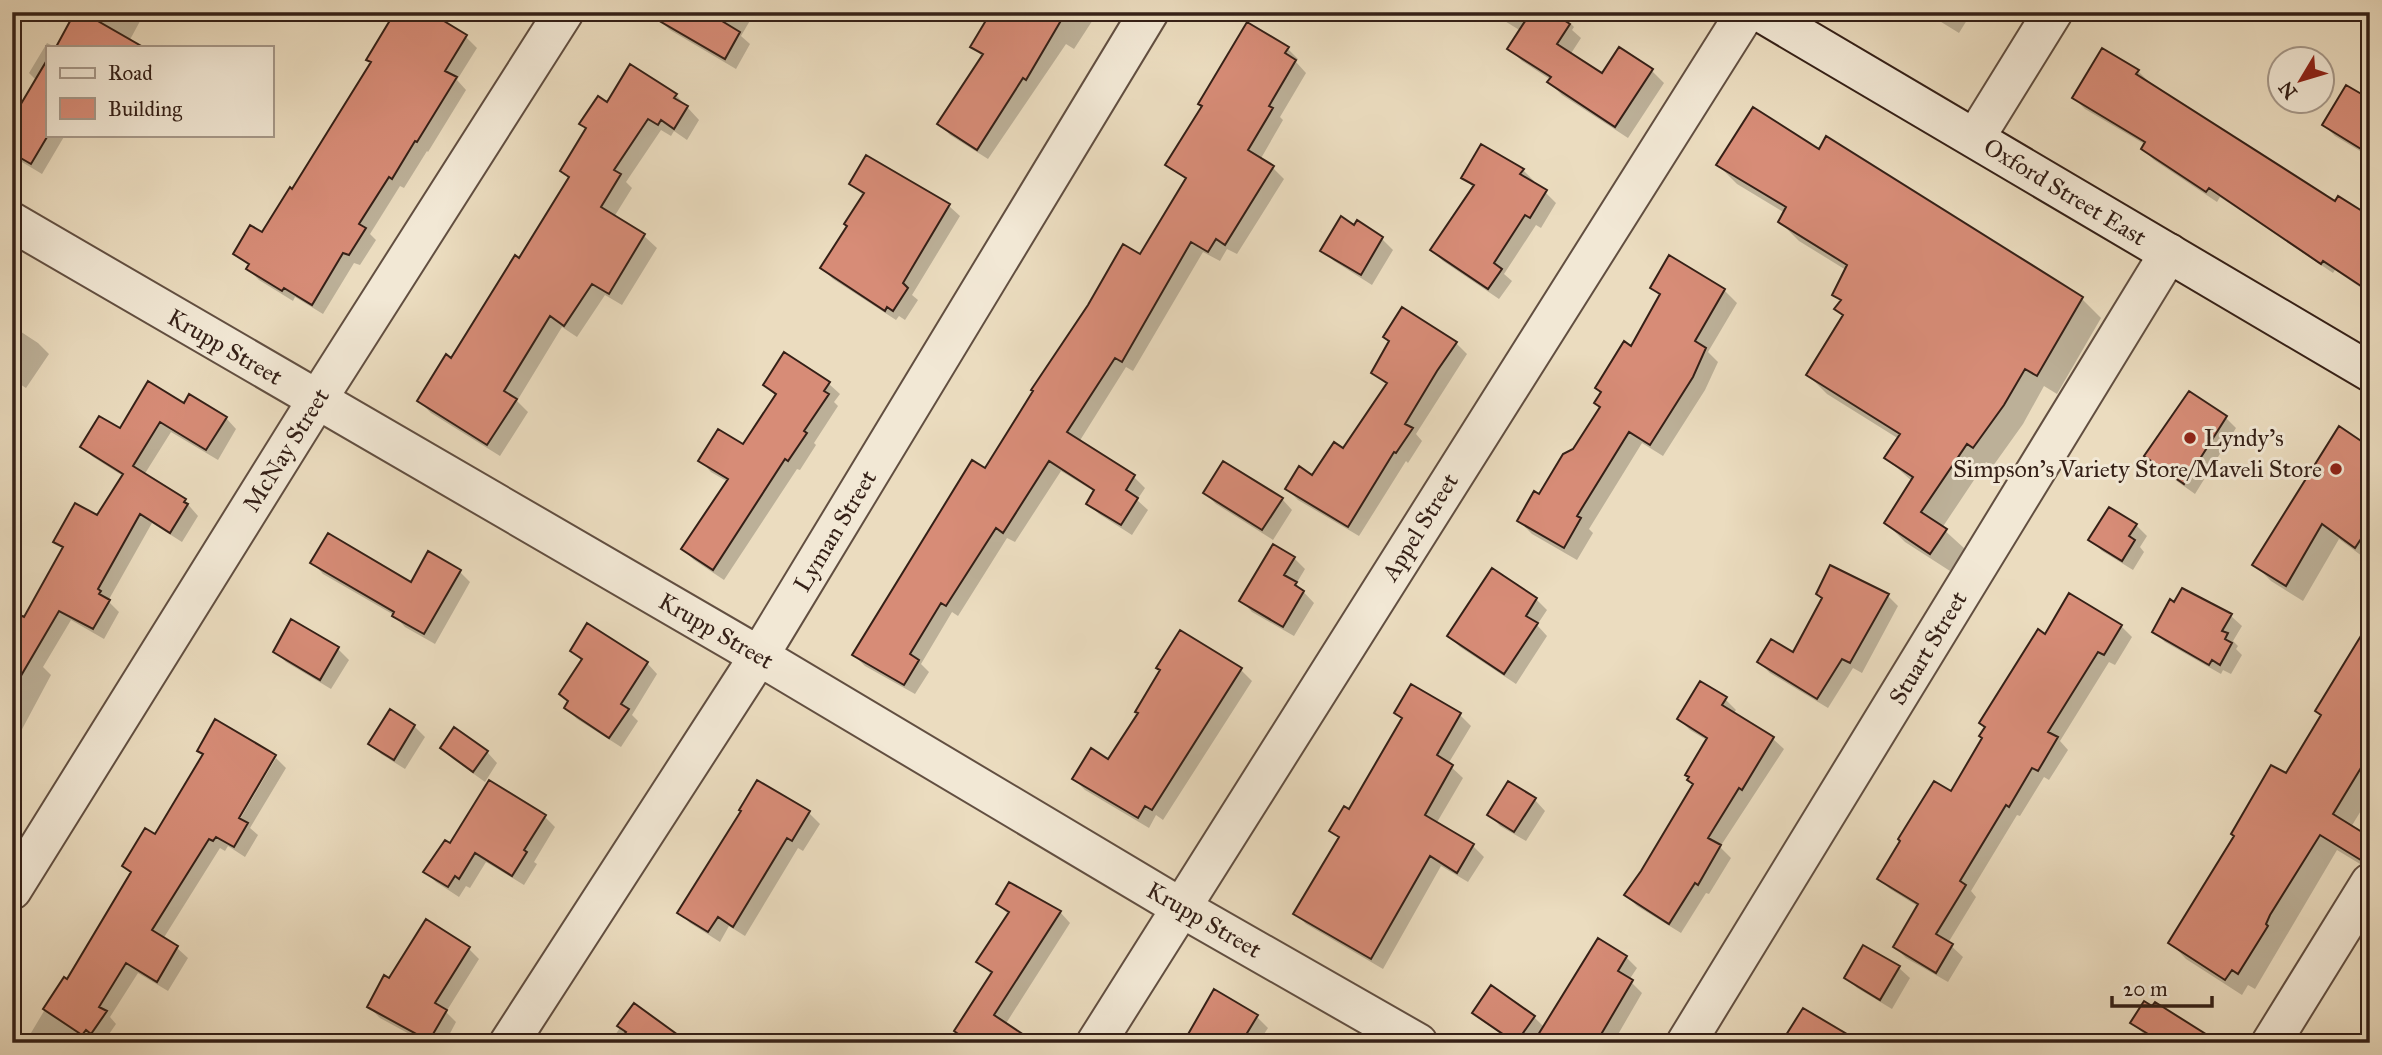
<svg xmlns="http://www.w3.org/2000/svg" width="2382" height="1055" font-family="'IM FELL Great Primer',serif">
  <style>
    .shadow { fill: #0003 }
    .building { fill: #d78c77; stroke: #352017; stroke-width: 2 }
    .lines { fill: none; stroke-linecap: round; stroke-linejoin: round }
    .minor-casing { stroke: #624f41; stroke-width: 42 }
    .tertiary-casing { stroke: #624f41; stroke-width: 42 }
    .secondary-casing { stroke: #352017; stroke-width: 42 }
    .minor { stroke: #f2e8d5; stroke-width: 38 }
    .tertiary { stroke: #f2e8d5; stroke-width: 38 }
    .secondary { stroke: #f2e8d5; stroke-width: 38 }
    .poi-dot { fill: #8f2418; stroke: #f2e8d5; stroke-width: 2.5 }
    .labels { text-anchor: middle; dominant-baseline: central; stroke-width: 6; stroke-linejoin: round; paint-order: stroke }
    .street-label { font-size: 24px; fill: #352017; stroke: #f2e8d5 }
    .poi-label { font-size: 24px; fill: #352017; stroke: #f2e8d5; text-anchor: start }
  </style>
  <rect width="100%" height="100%" fill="#ebdcbf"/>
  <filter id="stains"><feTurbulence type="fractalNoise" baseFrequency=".00286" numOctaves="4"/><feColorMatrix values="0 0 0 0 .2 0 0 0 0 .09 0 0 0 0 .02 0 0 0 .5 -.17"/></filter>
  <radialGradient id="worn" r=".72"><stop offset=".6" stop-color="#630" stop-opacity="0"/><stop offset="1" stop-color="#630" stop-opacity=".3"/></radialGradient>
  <path class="shadow" d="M77 12 87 17 89 12H145L126 47H58Z
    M383 12H434L432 16 466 37 477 48 457 80 466 90 428 152 427 151 404 188 400 186 370 234 376 240 360 265 354 263 323 314 295 297 293 301 259 280 248 269 250 267 235 254 262 235 293 191 372 63 368 60 392 21Z
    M663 12H755L741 36 750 44 736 69 670 30 659 19Z
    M999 12H1098L1074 49 1066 44 988 159 950 135 940 124 983 57 973 47Z
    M1444 12H1459L1455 19Z
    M1490 12H1559L1574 27 1572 30 1581 38 1570 55 1602 76 1651 70 1664 83 1628 138 1562 95 1549 82 1551 80 1522 61 1510 49 1521 31Z
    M1925 12H1972L1959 33Z
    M47 43 55 47H47V135H65L42 174 12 156V123L37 81 29 73Z
    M1287 48 1298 59 1296 62 1306 73 1280 117 1283 120 1260 160 1273 168 1284 179 1237 254 1227 249 1220 261 1203 252 1133 371 1126 367 1079 442 1134 477 1145 488 1137 500 1148 510 1132 535 1099 514 1088 503 1095 492 1061 471 1015 542 1007 538 958 616 952 612 921 664 929 672 915 694 865 666 854 655 1141 257 1186 180 1167 164Z
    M631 67 676 95 699 120 687 140 674 131 671 136 661 130 626 182 632 188 614 217 644 236 657 248 622 305 605 295 577 337 562 327 517 401 528 412 500 456 431 413 419 401 451 360 520 260 570 179 562 171 587 129 582 124 607 105Z
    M2138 71 2149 82 2148 84 2335 204 2370 219V294L2335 270 2333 273 2220 197 2217 202 2154 160 2143 149 2146 145 2085 109 2074 98Z
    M2370 101V157L2335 136 2324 125Z
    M1827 138 2082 299 2101 318 2057 394 2044 386 2023 424 1993 466 1986 462 1942 528 1965 549 1950 571 1905 542 1886 523 1913 482 1886 458 1899 439 1827 394 1808 375 1844 316 1837 309 1841 302 1834 294 1846 270 1799 241 1780 222 1785 213 1737 184 1718 165 1819 151Z
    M867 157 949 206 960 216 912 295 918 300 905 320 899 316 896 320 833 279 822 268 849 226 864 196 851 184Z
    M1523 170 1534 181 1532 184 1545 192 1556 203 1541 228 1536 225 1504 274 1512 281 1499 299 1443 261 1432 250 1474 188 1463 177Z
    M1357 223 1382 239 1393 250 1372 285 1334 261 1323 250Z
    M1670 257 1724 290 1737 303 1708 352 1718 362 1705 390 1663 456 1642 443 1589 529 1593 533 1577 560 1532 534 1519 521 1574 451 1601 408 1596 403 1632 349 1660 297 1652 288Z
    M1403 310 1456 343 1467 354 1416 434 1422 441 1408 463 1406 461 1359 536 1298 500 1287 489 1313 477 1344 450 1387 385 1373 373 1391 342Z
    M12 326 38 343 49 354 26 388 12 379Z
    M829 384 840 394 834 402 838 406 814 443 816 445 800 470 797 469 724 580 694 560 683 549 728 482 711 472 701 461 744 446 776 396 765 385Z
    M185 405 226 418 236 429 218 460 171 432 144 475 185 501 198 516 182 542 152 523 108 601 119 612 104 639 71 620 43 667 51 675 12 748V630L24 620 63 549 56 541 98 517 123 476 93 457 82 447Z
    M2225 417 2236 428 2195 494 2157 467 2146 456Z
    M2370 450V562L2339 539 2303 601 2271 581 2255 565Z
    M1205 493 1282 499 1292 510 1273 540 1216 504Z
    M2136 525 2147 536 2140 547 2144 552 2133 570 2102 551 2091 540Z
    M1274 546 1294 558 1305 569 1296 584 1314 603 1294 636 1252 612 1242 601Z
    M313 563 412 584 459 571 470 582 435 644 405 627 394 615 323 574Z
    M1492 571 1536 599 1547 610 1537 625 1547 636 1516 684 1460 647 1449 636Z
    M1818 594 1888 596 1898 606 1862 673 1853 668 1828 708 1770 673 1759 662 1794 655 1823 600Z
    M2231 616 2242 626 2233 641 2238 646 2236 649 2242 655 2231 674 2223 670 2221 674 2165 642 2154 632Z
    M292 621 338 649 349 660 331 689 286 662 275 651Z
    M2121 626 2132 637 2115 665 2109 662 2060 741 2068 750 2049 780 2044 777 2020 816 2017 815 1971 891 1976 897 1948 943 1963 957 1948 982 1906 958 1895 947 1919 907 1890 889 1879 879 1951 793 2046 636Z
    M1180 632 1241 670 1252 681 1163 820 1156 815 1149 828 1085 790 1074 779 1109 761 1139 714Z
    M572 651 647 663 657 674 632 715 638 721 621 747 577 719 566 708 583 662Z
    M2370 657V796L2351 827 2370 839V870L2337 850 2255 989 2248 985 2242 995 2186 959 2170 942Z
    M1725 699 1736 710 1733 714 1773 739 1784 749 1720 847 1731 858 1709 894 1706 893 1681 933 1637 906 1626 895 1694 785 1689 780 1708 741 1690 730 1679 719Z
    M1397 713 1460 715 1471 726 1448 764 1463 778 1436 824 1473 846 1484 857 1468 882 1441 866 1383 969 1306 924 1295 913 1340 840 1331 830 1349 812 1403 719Z
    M216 721 275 757H273L233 824 236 826 276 758 286 768 250 828 258 835 245 857 228 846 225 851 220 848 163 939 177 948 188 958 168 991 138 973 110 1017 116 1024 103 1043H25L50 1001 68 981 132 874 124 866 156 837 204 755 199 750Z
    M414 726 425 737 405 769 381 754 370 744Z
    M442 748 487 752 497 763 485 782 453 759Z
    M1535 800 1545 811 1526 841 1500 826 1490 815Z
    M809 813 820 824 803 851 798 848 745 936 729 926 720 942 690 923 679 912Z
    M545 817 555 827 534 862 537 864 524 885 486 862 470 888 466 886 459 897 436 882 426 872 451 845Z
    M998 904 1060 912 1070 923 1005 1025 1029 1043H949L992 975 979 962 1009 915Z
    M1598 940 1626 957 1637 968 1629 980 1642 993 1613 1043H1514L1485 1023 1474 1012 1534 1017 1544 1027Z
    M1864 947 1899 968 1910 978 1892 1009 1857 988 1846 977Z
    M469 949 479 959 446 1012 456 1022 445 1043H426L380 1018 369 1007 389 980Z
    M634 1006 683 1043H610Z
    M1257 1017 1268 1028 1258 1043H1184Z
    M2132 1023 2208 1043H2140L2145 1035Z"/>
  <path class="building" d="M75 12H82L143 47H56Z
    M395 12H429L467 35 445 71 457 77 417 142 415 141 392 179 389 177 359 224 366 228 349 255 343 253 312 305 284 288 282 291 246 269 249 264 233 254 250 225 262 232 290 187 292 189 371 62 366 60Z
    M644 12H707L740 32 725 59Z
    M991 12H1066L1026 80 1023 78 977 150 937 124 983 54 970 47Z
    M1531 12H1551L1570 24 1557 44 1602 73 1619 47 1653 69 1615 127 1547 82 1551 77 1507 49Z
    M1247 22 1289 47 1285 53 1296 60 1269 106 1273 108 1248 150 1274 166 1225 245 1216 239 1208 252 1191 242 1122 362 1115 358 1067 432 1135 475 1126 490 1138 498 1121 525 1086 504 1094 490 1049 461 1003 533 996 528 946 606 941 603 910 654 919 660 904 685 852 655 972 460 985 468 1033 391 1031 390 1088 305 1123 244 1140 254 1186 178 1165 165 1202 106 1198 104Z
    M2102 48 2139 70 2136 74 2335 201 2338 196 2370 216V292L2323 261 2321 264 2209 188 2206 192 2141 149 2145 142 2072 98Z
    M47 60V137L31 164 12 153V119Z
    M630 64 677 94 674 98 688 106 674 129 661 120 658 125 648 119 614 170 621 174 601 207 645 234 609 294 592 284 564 326 550 316 504 391 517 399 487 445 417 401 446 354 451 358 515 255 519 258 569 177 560 171 586 128 579 124 598 96 607 102Z
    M2346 85 2370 99V136L2361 149 2322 125Z
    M1753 107 1819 149 1826 136 2083 297 2037 376 2025 369 2004 405 1973 448 1967 444 1921 512 1947 529 1930 554 1884 523 1913 477 1884 458 1900 434 1806 375 1843 315 1834 309 1841 300 1832 295 1847 265 1778 222 1786 207 1716 165Z
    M1481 144 1524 169 1520 174 1547 190 1530 218 1525 215 1494 263 1502 269 1488 289 1430 250 1474 185 1461 178Z
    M866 155 950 204 903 283 908 288 893 311 887 307 885 311 820 268 847 226 844 224 864 193 849 184Z
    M1341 216 1354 225 1357 220 1383 237 1361 275 1320 251Z
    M1669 255 1725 289 1695 341 1706 348 1693 377 1650 445 1629 432 1577 516 1581 518 1564 548 1517 521 1534 491 1539 494 1563 454 1573 449 1600 407 1594 403 1601 392 1595 388 1624 341 1631 346 1660 294 1650 288Z
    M1402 307 1457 342 1437 371 1405 424 1413 428 1396 453 1394 452 1348 527 1285 489 1299 466 1312 475 1334 442 1343 448 1387 383 1371 373 1389 341 1383 337Z
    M784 352 830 382 824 391 829 394 804 431 807 433 788 461 785 459 713 570 681 549 728 479 698 461 718 429 743 444 776 394 763 385Z
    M148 381 184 403 189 394 227 417 206 450 160 422 133 466 186 499 184 502 188 504 170 533 140 514 98 589 101 591 99 594 110 600 93 629 59 611 12 691V611L24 617 63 547 53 542 75 503 97 515 123 474 80 447 99 416 120 428Z
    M2189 391 2227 416 2184 484 2144 456Z
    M2339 426 2370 447V525L2355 548 2322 524 2286 586 2252 565Z
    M1223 461 1283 498 1262 530 1203 493Z
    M2109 507 2137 524 2129 536 2135 540 2122 561 2088 540Z
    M328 533 411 582 428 551 461 570 424 634 392 616 394 612 310 563Z
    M1273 544 1295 557 1284 575 1297 582 1295 585 1304 591 1283 627 1239 601Z
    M1830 565 1889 594 1850 663 1842 659 1817 699 1757 662 1771 639 1793 652 1822 598 1816 594Z
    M1492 568 1537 598 1526 616 1538 623 1504 674 1447 636Z
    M2182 588 2232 614 2222 631 2228 633 2225 639 2232 643 2220 665 2212 660 2209 665 2152 632 2170 599 2174 602Z
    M2069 593 2122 625 2104 655 2098 652 2048 732 2058 737 2038 771 2032 768 2009 807 2006 805 1960 881 1966 885 1936 934 1953 944 1936 973 1893 947 1918 904 1877 879 1900 841 1898 839 1934 781 1951 791 1982 738 1979 736 1985 727 1979 723 2038 629 2045 634Z
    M291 619 339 647 320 680 273 652Z
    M2370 621V753L2333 814 2370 837V853L2364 862 2320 835 2270 915 2266 924 2268 926 2238 974 2232 970 2225 980 2168 943 2234 836 2231 834 2271 765 2286 773 2321 715 2315 711Z
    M587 623 648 662 621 704 629 709 609 738 564 708 568 701 559 694 582 659 570 651Z
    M1180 630 1242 668 1152 810 1145 806 1138 818 1072 779 1091 748 1108 759 1138 713 1135 712 1160 670 1156 668Z
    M1700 681 1727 697 1722 705 1774 737 1742 790 1739 788 1708 838 1721 845 1698 885 1695 883 1669 924 1624 895 1641 871 1693 784 1687 780 1689 777 1685 775 1707 738 1677 719Z
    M1411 684 1461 713 1437 755 1453 765 1425 815 1474 844 1457 873 1430 856 1371 959 1293 914 1339 837 1329 831 1344 806 1349 809 1402 718 1394 713Z
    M390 709 415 725 394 760 368 744Z
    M215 719 276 755 239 818 248 823 234 847 216 837 213 841 209 839 152 930 178 946 157 982 126 963 99 1007 107 1011 91 1034 86 1030 82 1035 43 1009 64 977 67 979 131 872 122 866 145 828 155 834 203 754 197 751Z
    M454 727 488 751 473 772 440 748Z
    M489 780 546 815 524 850 527 852 512 876 475 853 459 879 455 876 448 887 423 872 445 840 450 843Z
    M757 780 810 811 792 841 787 838 733 927 718 917 708 932 677 913 741 811 739 810Z
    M1508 781 1536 798 1514 832 1487 815Z
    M1009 882 1061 911 994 1015 1036 1043H971L954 1031 992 972 976 962 1009 912 996 904Z
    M426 919 470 947 435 1003 447 1010 429 1041 367 1007 384 975 389 978Z
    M1598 938 1627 956 1618 971 1633 980 1596 1043H1533Z
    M1863 945 1900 966 1880 1000 1844 978Z
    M1491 985 1535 1016 1516 1043 1472 1013Z
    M1214 989 1258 1015 1241 1043H1183Z
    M2144 1001 2152 1006 2155 1002 2220 1043H2163L2130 1023Z
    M634 1003 689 1043H618L626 1032 617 1026Z
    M1803 1008 1862 1043H1781Z"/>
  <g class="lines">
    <defs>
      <path id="minor" d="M1975 138 2053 12
        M12 222 759 656 1180 907 1418 1043
        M509 1043 759 656 1149 12
        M1096 1043 1746 12
        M1686 1043 2169 253
        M2271 1043 2370 883"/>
      <path id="tertiary" d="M12 890 317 400 564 12"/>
      <path id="secondary" d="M1760 12 2370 372"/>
    </defs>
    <use href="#minor" class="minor-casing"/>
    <use href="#tertiary" class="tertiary-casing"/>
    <use href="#secondary" class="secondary-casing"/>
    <use href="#minor" class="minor"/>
    <use href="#tertiary" class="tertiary"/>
    <use href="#secondary" class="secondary"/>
  </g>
  <g class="poi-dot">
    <circle cx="2190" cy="438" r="7"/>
    <circle cx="2336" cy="469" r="7"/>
  </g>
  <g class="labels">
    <g class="street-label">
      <text transform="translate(2065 192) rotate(31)">Oxford Street East</text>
      <text transform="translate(225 347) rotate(30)">Krupp Street</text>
      <text transform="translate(286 450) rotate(-58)">McNay Street</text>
      <text transform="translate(1420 527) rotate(-58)">Appel Street</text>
      <text transform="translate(835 531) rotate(-59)">Lyman Street</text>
      <text transform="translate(716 631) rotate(30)">Krupp Street</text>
      <text transform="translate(1928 648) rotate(-59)">Stuart Street</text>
      <text transform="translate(1204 920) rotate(30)">Krupp Street</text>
    </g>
    <g class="poi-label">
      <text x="2204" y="438">Lyndy's</text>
      <text x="2322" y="469" text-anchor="end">Simpson's Variety Store/Maveli Store</text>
    </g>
  </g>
  <rect width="2382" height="1055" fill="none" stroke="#ebdcbf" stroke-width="42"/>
  <rect x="14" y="14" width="2354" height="1027" fill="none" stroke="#352017" stroke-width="3.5"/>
  <rect x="21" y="21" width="2340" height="1013" fill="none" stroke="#352017" stroke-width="2"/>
  <rect x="46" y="46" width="228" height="91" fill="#f2e8d5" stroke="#a69889" stroke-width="2"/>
  <rect x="60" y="68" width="35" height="10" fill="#f2e8d5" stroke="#a69889" stroke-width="2"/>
  <text x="108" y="80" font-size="21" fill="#352017">Road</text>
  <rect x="60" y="98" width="35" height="21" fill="#d78c77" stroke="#a69889" stroke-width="2"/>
  <text x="108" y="116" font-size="21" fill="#352017">Building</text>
  <g transform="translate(2301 80) rotate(232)"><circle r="33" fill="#f2e8d5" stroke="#a69889" stroke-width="2"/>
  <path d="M0-5L12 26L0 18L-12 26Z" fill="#8f2418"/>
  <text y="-10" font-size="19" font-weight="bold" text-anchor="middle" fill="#352017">N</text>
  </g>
  <path d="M2112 996v10h100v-10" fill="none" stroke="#352017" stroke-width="3.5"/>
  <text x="2123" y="996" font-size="21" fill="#352017" stroke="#f2e8d5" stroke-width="5" paint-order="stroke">20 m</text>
  <rect width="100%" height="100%" filter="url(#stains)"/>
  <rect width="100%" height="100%" fill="url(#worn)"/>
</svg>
